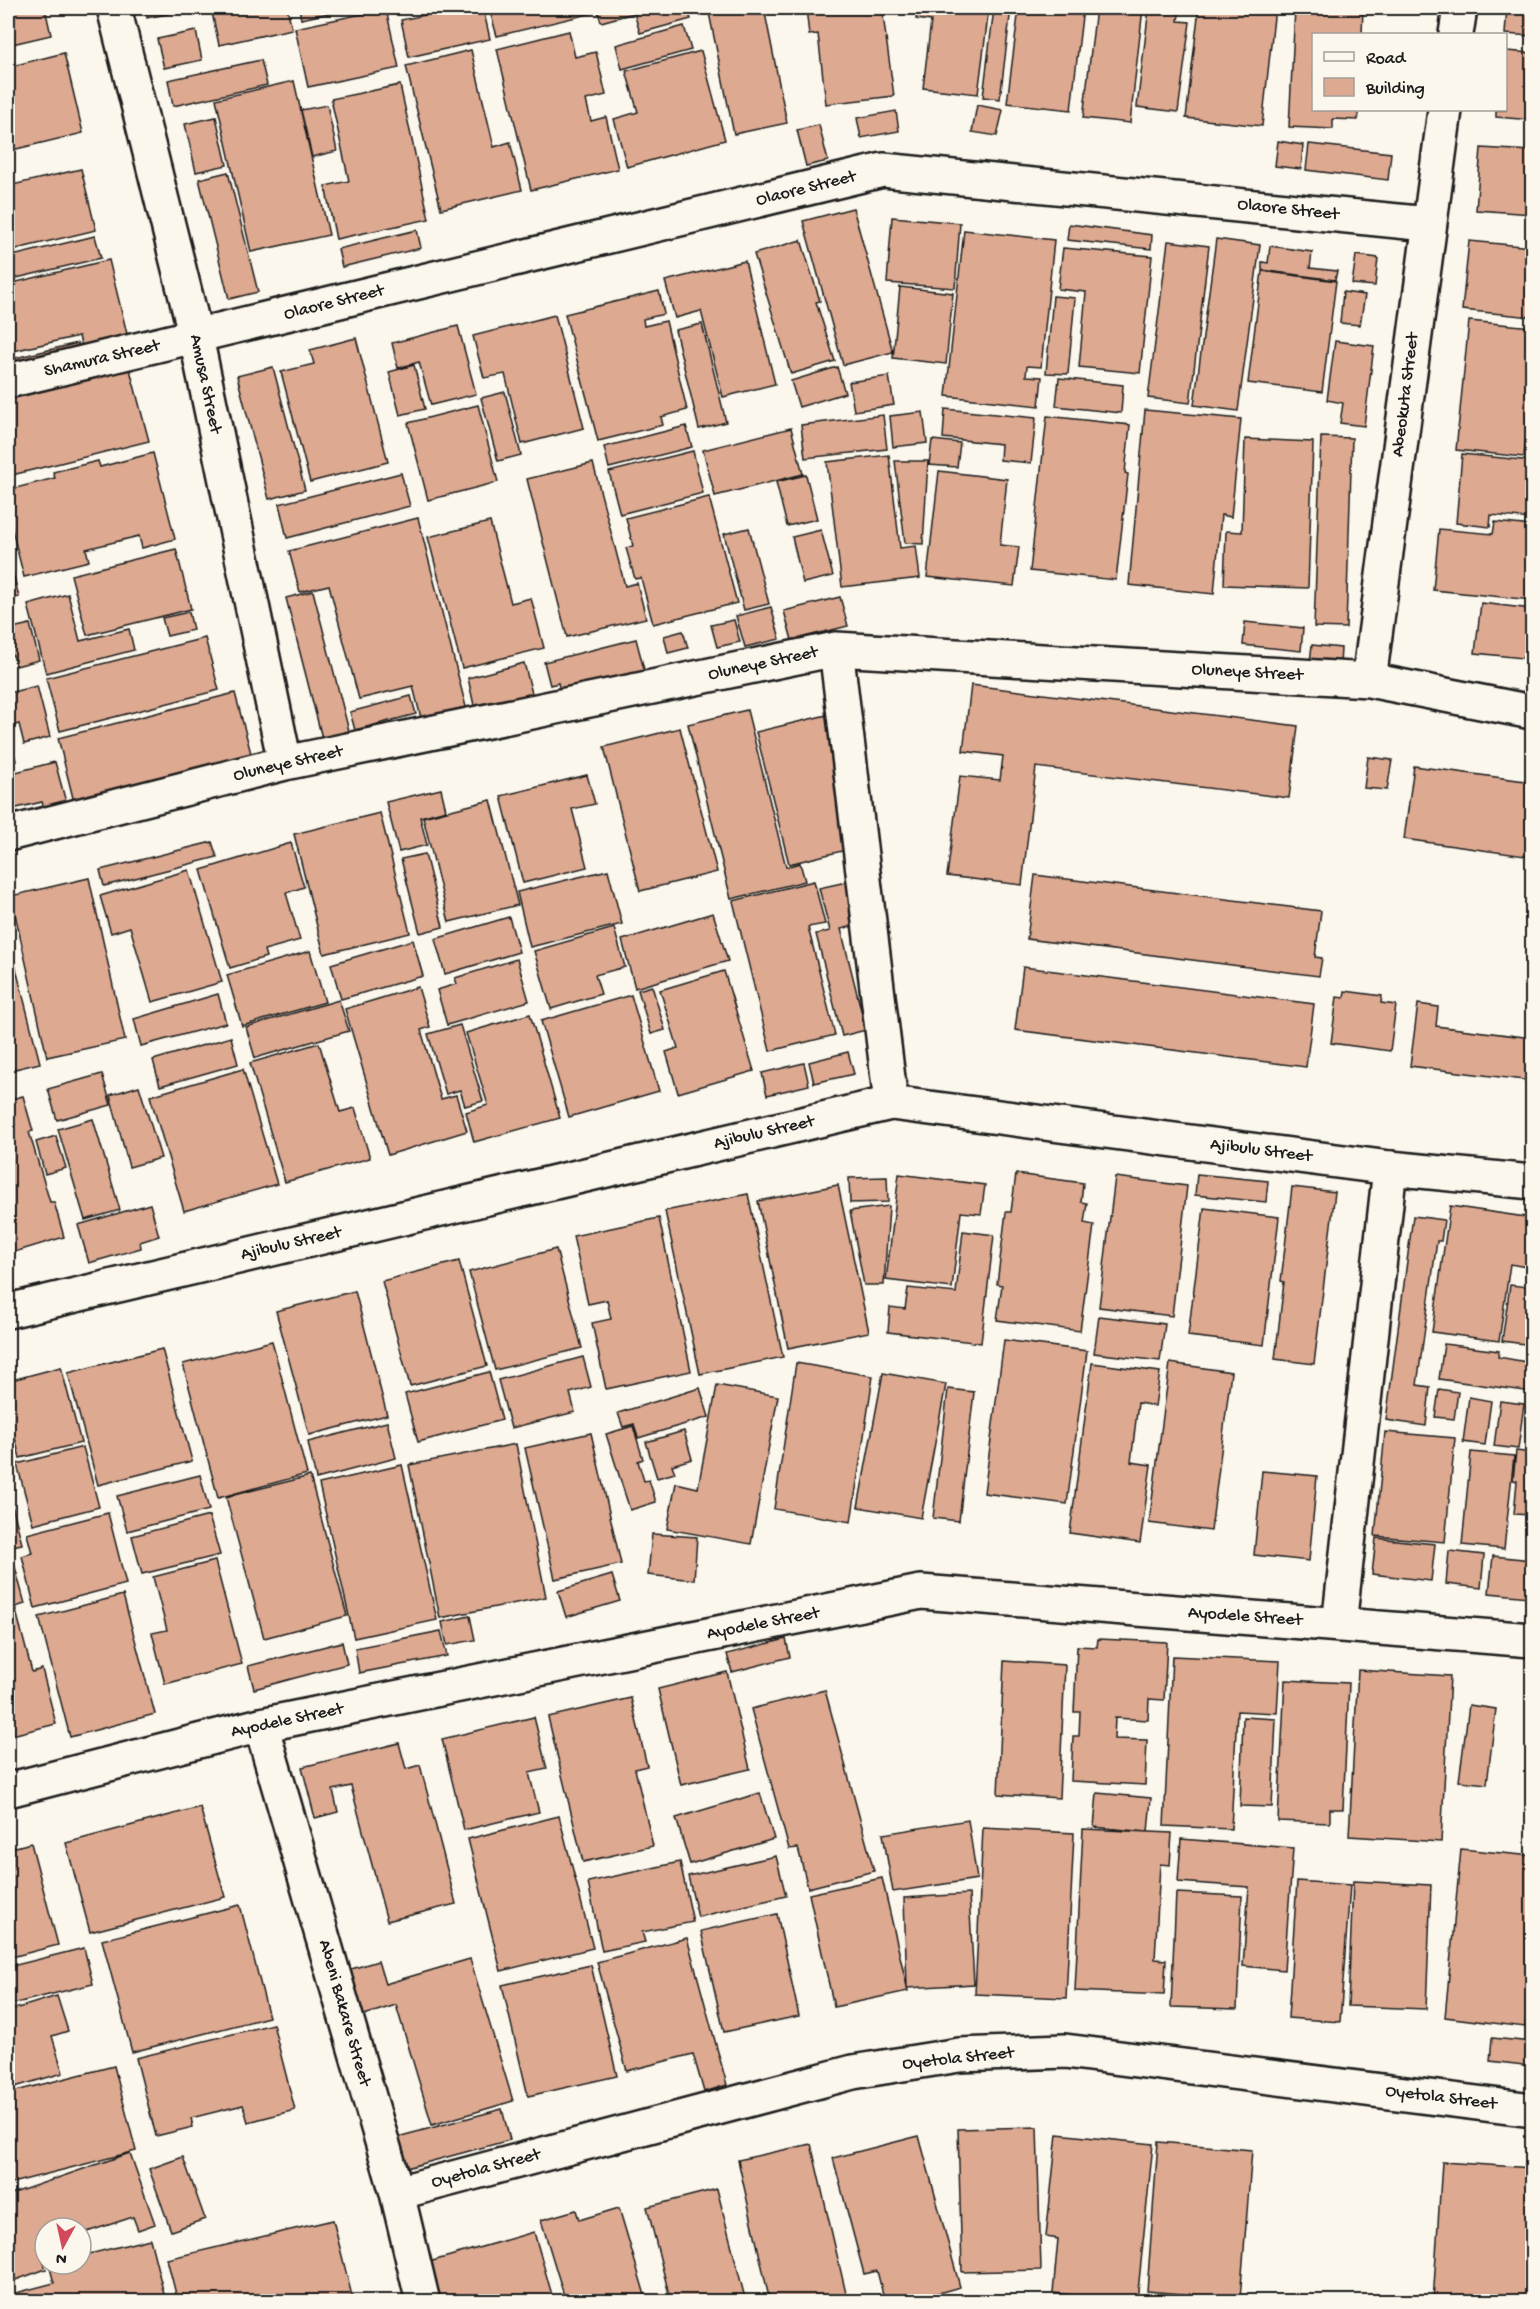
<svg xmlns="http://www.w3.org/2000/svg" width="1540" height="2309" font-family="'Gochi Hand',sans-serif">
  <style>
    .building { fill: #dda991; stroke: #1c1c1c; stroke-width: 1.5 }
    .lines { fill: none; stroke-linecap: round; stroke-linejoin: round }
    .minor-casing { stroke: #1c1c1c; stroke-width: 38 }
    .tertiary-casing { stroke: #1c1c1c; stroke-width: 38 }
    .minor { stroke: #fbf7ec; stroke-width: 33 }
    .tertiary { stroke: #fbf7ec; stroke-width: 33 }
    .labels { text-anchor: middle; dominant-baseline: central; stroke-width: 4.5; stroke-linejoin: round; paint-order: stroke }
    .street-label { font-size: 18px; fill: #1c1c1c; stroke: #fbf7ec }
  </style>
  <rect width="100%" height="100%" fill="#fbf7ec"/>
  <filter id="ink" filterUnits="userSpaceOnUse"><feTurbulence type="fractalNoise" baseFrequency=".0167" numOctaves="2"/><feDisplacementMap in="SourceGraphic" scale="12" xChannelSelector="R" yChannelSelector="G"/><feConvolveMatrix kernelMatrix="1 2 1 2 8 2 1 2 1" color-interpolation-filters="sRGB"/></filter>
  <g filter="url(#ink)">
    <path class="building" d="M8 8H45L51 35 8 45Z
      M144 8H177L178 12 147 18Z
      M211 8H287L292 29 219 45Z
      M299 8H353L301 19Z
      M457 8H483L490 39 409 57 401 20Z
      M489 8H592L593 13 497 36Z
      M597 8H687L691 19 640 33 634 13 601 22Z
      M708 8H764L787 123 734 134Z
      M806 8H882L894 96 826 104 818 34 809 35Z
      M918 8H989L978 94 923 88 931 21 916 19Z
      M994 8H1011L1000 99 983 97Z
      M1019 8H1083L1071 110 1007 103Z
      M1096 8H1143L1130 123 1083 118Z
      M1149 8H1180L1178 21 1190 22 1178 112 1137 107Z
      M1199 8H1275L1262 126 1186 118Z
      M1295 8H1363L1362 34H1314V110H1358V120L1333 119V129L1289 127Z
      M1507 8H1532V36L1505 34Z
      M386 9 399 68 308 87 295 28Z
      M684 26 691 50 622 69 616 45Z
      M196 31 202 60 164 68 157 39Z
      M569 31 575 57 596 52 606 95 586 100 591 121 606 117 618 169 531 190 497 49Z
      M471 50 494 147 510 142 522 190 441 209 406 66Z
      M701 51 725 140 627 167 614 119 638 112 626 71Z
      M1506 51 1532 53V120L1496 117V110H1506Z
      M64 53 83 133 8 151V67Z
      M261 60 267 85 173 106 168 80Z
      M294 81 329 235 251 252 216 99Z
      M400 85 429 219 336 239 325 186 349 181 331 99Z
      M327 105 337 151 312 157 301 110Z
      M977 105 1003 110 997 136 972 132Z
      M896 111 899 131 861 138 857 118Z
      M216 117 227 165 196 172 185 124Z
      M819 125 828 161 806 166 797 130Z
      M1278 141 1303 145 1301 169 1275 166Z
      M1309 144 1391 153 1388 180 1306 170Z
      M1481 148 1532 151V214L1476 210Z
      M81 169 96 230 8 251V186Z
      M228 172 258 292 229 299 199 179Z
      M853 208 893 352 843 365 803 221Z
      M892 217 960 223 955 288 887 283Z
      M1069 224 1152 235 1151 249 1067 240Z
      M417 230 421 248 342 267 338 249Z
      M964 230 1054 240 1041 367 1027 366 1026 376 1042 377 1039 406 946 396Z
      M95 236 101 258 8 280V257Z
      M1216 239 1260 245 1238 411 1194 405Z
      M801 240 820 301 816 302 835 361 791 374 754 254Z
      M1168 241 1209 246 1190 403 1148 398Z
      M1469 241 1532 247V317L1462 310Z
      M1270 246 1312 252 1310 268 1337 271 1335 280 1262 270V262L1268 263Z
      M1063 248 1152 256 1140 373 1079 367 1086 292 1058 289Z
      M1356 255 1378 258 1375 286 1352 284Z
      M109 260 129 342 83 353 79 336 13 351 8 327V284Z
      M745 261 775 384 723 397 701 311 675 318 665 281Z
      M1262 271 1336 281 1322 392 1248 383Z
      M900 287 953 293 946 364 893 358Z
      M659 291 664 314 643 319 644 326 666 321 687 410 661 417 663 425 598 441 565 314Z
      M1343 292 1365 295 1360 325 1340 323Z
      M1053 296 1075 298 1068 374 1046 373Z
      M555 315 584 428 522 444 505 374 484 378 473 336Z
      M1469 321 1532 327V407L1529 406 1524 457 1456 450Z
      M702 324 726 422 699 429 675 330Z
      M458 326 476 394 431 405 419 362 398 368 392 343Z
      M356 338 388 462 310 482 281 372 314 364 310 350Z
      M1335 341 1374 346 1364 426 1340 423 1343 403 1327 400Z
      M78 343 82 360 19 375 15 358Z
      M126 355 149 441 8 476V385Z
      M414 365 425 409 400 415 389 372Z
      M273 367 305 490 269 499 237 376Z
      M837 367 845 393 799 407 791 381Z
      M889 376 894 405 854 411 849 382Z
      M1059 378 1123 385 1121 413 1056 406Z
      M505 392 521 455 498 461 481 398Z
      M478 405 498 482 428 500 408 423Z
      M945 409 1036 418 1031 463 1000 460 1001 444 943 438Z
      M1145 410 1241 419 1231 517 1221 515 1214 594 1129 585Z
      M923 412 927 443 893 447 890 416Z
      M883 415 887 449 805 458 801 425Z
      M1047 416 1130 425 1125 473 1128 474 1116 580 1030 571Z
      M686 426 692 447 609 468 604 447Z
      M791 428 803 474 715 496 703 450Z
      M1321 437 1352 438 1346 628 1314 627Z
      M1245 439 1313 442 1308 588 1224 585 1226 531 1242 532Z
      M932 440 960 443 957 467 929 465Z
      M693 451 703 493 620 514 609 472Z
      M153 453 175 539 142 548 139 536 86 549 89 561 24 577 8 514V490L55 478 53 472 98 461 100 467Z
      M1462 454 1532 461V519L1491 515 1490 527 1456 523Z
      M889 455 900 548 916 546 920 578 842 587 827 462Z
      M895 461H928L923 544 905 543Z
      M593 463 625 586 637 583 646 618 567 637 527 479Z
      M939 471 1007 479 1000 545 1019 547 1014 586 927 577Z
      M401 473 410 506 287 538 279 504Z
      M806 475 817 519 787 526 776 482Z
      M709 497 737 603 653 624 641 578 635 579 626 548 633 546 626 518Z
      M418 518 466 707 421 718 413 686 359 699 329 585 300 592 289 551Z
      M490 522 511 603 531 598 544 648 462 668 428 537Z
      M1495 522 1532 526V600L1433 590 1439 529 1493 534Z
      M749 528 769 604 744 610 724 534Z
      M821 530 833 576 803 583 792 537Z
      M176 549 191 609 87 635 71 575Z
      M8 553 19 597 8 600Z
      M313 591 349 731 322 738 286 598Z
      M68 594 80 641 129 629 134 650 46 673 28 605Z
      M840 597 848 626 792 640 784 611Z
      M1481 603 1532 609V659L1475 653Z
      M771 607 780 639 745 647 736 616Z
      M189 612 193 630 167 636 162 618Z
      M734 620 740 642 717 647 711 625Z
      M1245 622 1303 628 1301 651 1243 645Z
      M30 624 39 660 16 666 13 655 8 656V629Z
      M683 631 688 648 668 653 664 636Z
      M205 638 219 690 60 731 46 678Z
      M636 639 645 673 561 694 558 683 550 685 544 662Z
      M1312 645 1341 648 1340 665 1310 662Z
      M524 663 533 697 475 710 468 678Z
      M971 685 1298 726 1289 798 1036 767 1022 885 947 876 960 776 1000 780 1003 756 963 751Z
      M37 686 50 737 24 744 19 724 8 727V693Z
      M235 693 253 761 75 806 58 738Z
      M411 696 416 714 355 730 350 712Z
      M747 710 786 867 800 863 805 881 731 899 688 724Z
      M831 714 850 788 835 791 850 849 789 864 756 732Z
      M680 728 717 872 640 891 604 747Z
      M8 729 16 761 8 763Z
      M1368 757 1392 760 1387 790 1364 788Z
      M55 762 67 806 45 812 42 802 8 810V774Z
      M1414 766 1532 782V857L1404 839Z
      M587 775 595 804 572 809 587 867 523 883 501 796Z
      M441 789 446 810 420 817 427 845 399 852 386 802Z
      M491 800 518 905 449 922 423 817Z
      M380 813 410 933 324 954 294 834Z
      M212 842 217 857 104 886 100 870Z
      M291 843 304 887 286 893 300 940 264 950 266 957 230 968 201 870Z
      M425 854 443 927 420 933 401 859Z
      M189 870 222 982 152 1002 130 927 111 933 100 896Z
      M608 870 622 924 530 947 517 892Z
      M1035 875 1321 911 1315 957 1322 958 1319 976 1027 939Z
      M89 878 125 1040 47 1057 11 896Z
      M860 879 866 904 850 908 854 926 841 929 866 1030 842 1036 816 934 830 931 819 888Z
      M814 881 825 924 808 927 835 1035 770 1051 733 901Z
      M713 913 728 961 635 988 622 940Z
      M509 917 519 952 445 974 435 939Z
      M614 928 625 967 595 975 601 994 551 1009 534 951Z
      M8 937 40 1063 11 1070 8 1060Z
      M413 940 423 976 341 999 331 964Z
      M310 951 325 1002 242 1026 227 975Z
      M517 959 529 1001 447 1025 437 990 457 984 455 978Z
      M1023 967 1314 1004 1306 1067 1015 1030Z
      M724 971 754 1071 678 1093 666 1052 678 1048 660 990Z
      M652 986 665 1030 651 1034 638 990Z
      M418 987 430 1027 421 1030 441 1099 456 1095 467 1131 388 1155 345 1009Z
      M1345 991 1382 996 1381 1003 1396 1005 1390 1051 1331 1043 1337 997 1344 998Z
      M218 994 226 1023 141 1046 134 1019Z
      M631 995 659 1091 569 1117 541 1021Z
      M339 1000 349 1031 255 1058 246 1027Z
      M1418 1004 1438 1007 1436 1026 1532 1038V1081L1410 1066Z
      M530 1014 560 1118 474 1142 466 1112 488 1105 466 1033Z
      M460 1025 483 1101 465 1106 460 1090 446 1094 428 1034Z
      M231 1037 238 1064 160 1086 153 1060Z
      M319 1043 340 1112 355 1108 370 1158 285 1182 250 1063Z
      M848 1052 854 1074 814 1083 809 1062Z
      M804 1063 809 1085 767 1095 762 1073Z
      M243 1069 277 1184 184 1211 150 1096Z
      M102 1074 111 1105 57 1120 48 1089Z
      M139 1086 161 1158 129 1167 110 1095Z
      M23 1096 33 1131 29 1132 50 1202H54L64 1237 8 1254V1100Z
      M93 1119 120 1210 85 1220 58 1129Z
      M56 1136 66 1168 45 1174 36 1142Z
      M899 1174 985 1185 981 1214 961 1212 952 1288 886 1280Z
      M1016 1174 1083 1183 1081 1202 1087 1203 1084 1223 1094 1225 1080 1331 997 1320 1002 1285 997 1284 1006 1212H1011Z
      M1197 1174 1268 1181 1266 1202 1195 1195Z
      M887 1177 888 1202 850 1203 849 1178Z
      M1115 1177 1187 1186 1172 1316 1099 1307Z
      M838 1185 869 1332 788 1348 758 1201Z
      M1292 1187 1335 1192 1314 1364 1275 1359 1284 1282 1281 1281Z
      M748 1194 783 1357 700 1374 665 1211Z
      M150 1204 159 1236 140 1242 141 1248 89 1263 78 1225Z
      M889 1206 884 1285H864L850 1211Z
      M1450 1206 1532 1218 1527 1267 1510 1264 1499 1341 1432 1332Z
      M1204 1208 1279 1217 1264 1345 1188 1336Z
      M1413 1216 1444 1220 1441 1241H1437L1417 1385 1430 1387 1426 1426 1386 1420Z
      M659 1218 691 1371 606 1389 592 1323 611 1319 607 1300 588 1304 573 1236Z
      M963 1231 994 1235 981 1343 888 1332 890 1307 905 1309 908 1288 956 1293Z
      M556 1249 582 1348 495 1370 469 1272Z
      M1532 1260V1345L1502 1341 1510 1285 1529 1287Z
      M459 1261 487 1366 410 1386 382 1281Z
      M355 1291 387 1415 309 1435 276 1311Z
      M1099 1316 1165 1324 1160 1361 1094 1353Z
      M1004 1340 1087 1351 1067 1504 984 1493Z
      M272 1341 307 1474 218 1498 183 1364Z
      M1444 1344 1499 1351 1498 1357 1532 1363V1392L1439 1379Z
      M162 1349 192 1461 98 1485 68 1373Z
      M583 1357 591 1387 570 1393 575 1412 511 1428 498 1380Z
      M796 1363 873 1376 851 1522 774 1509Z
      M1092 1363 1160 1372 1155 1406 1138 1403 1131 1462 1151 1465 1140 1543 1070 1533Z
      M1170 1363 1231 1372 1211 1531 1149 1523Z
      M61 1367 81 1443 20 1458 8 1410V1381Z
      M489 1372 502 1420 418 1442 405 1394Z
      M883 1373 946 1384 921 1518 858 1507Z
      M717 1385 778 1396 751 1544 667 1529 676 1483 698 1488Z
      M700 1388 709 1417 638 1438 634 1424 623 1427 618 1413Z
      M948 1389 974 1392 959 1521 933 1518Z
      M1439 1389 1458 1392 1454 1419 1435 1417Z
      M1469 1397 1491 1401 1485 1445 1463 1442Z
      M1500 1401 1524 1404 1518 1449 1494 1446Z
      M1530 1414H1532V1450L1526 1449Z
      M387 1422 396 1458 316 1479 308 1442Z
      M633 1426 643 1459 638 1461 644 1481 649 1480 656 1502 630 1510 606 1434Z
      M684 1431 692 1459 672 1465 675 1473 657 1478 646 1442Z
      M1385 1432 1455 1438 1445 1542 1375 1536Z
      M591 1433 621 1564 555 1579 525 1448Z
      M516 1444 546 1597 440 1618 409 1465Z
      M83 1447 99 1507 33 1524 17 1464Z
      M1516 1451 1532 1453V1515L1514 1514 1517 1481 1513 1480Z
      M1471 1452 1514 1456 1504 1549 1462 1545Z
      M402 1465 437 1620 354 1638 319 1484Z
      M1262 1471 1317 1476 1309 1561 1254 1555Z
      M200 1475 209 1510 127 1531 117 1496Z
      M310 1476 347 1616 264 1638 226 1497Z
      M8 1489 22 1544 8 1547Z
      M108 1513 126 1584 35 1608 22 1556 32 1553 27 1534Z
      M209 1516 220 1555 142 1574 132 1536Z
      M652 1534 697 1537 694 1580 648 1575Z
      M1376 1538 1435 1544 1431 1581 1372 1574Z
      M1449 1551 1484 1555 1481 1588 1446 1584Z
      M1493 1556 1532 1560 1529 1597 1489 1593Z
      M215 1561 242 1664 165 1684 152 1633 167 1630 153 1577Z
      M15 1567 25 1604 15 1607 32 1672 42 1669 56 1724 8 1736V1569Z
      M612 1575 620 1601 566 1617 558 1591Z
      M123 1595 155 1714 70 1737 39 1617Z
      M470 1616 475 1640 447 1645 442 1622Z
      M441 1631 447 1656 359 1673 355 1648Z
      M786 1639 790 1657 732 1672 727 1654Z
      M1098 1639 1167 1642 1164 1700 1149 1699 1148 1720 1115 1718 1114 1739 1147 1740 1145 1785 1071 1781 1073 1736H1079L1080 1712H1074L1077 1646 1097 1647Z
      M342 1642 347 1664 254 1689 248 1666Z
      M1172 1656 1280 1661 1277 1713 1237 1711 1231 1829 1164 1826Z
      M1004 1661 1065 1665 1059 1798 998 1794Z
      M1358 1670 1450 1676 1441 1842 1349 1836Z
      M727 1672 750 1769 681 1785 658 1689Z
      M1285 1680 1349 1683 1343 1809H1330V1823L1278 1821Z
      M825 1690 874 1871 808 1888 798 1848 789 1849 751 1709Z
      M631 1698 647 1766 635 1769 653 1846 583 1862 548 1717Z
      M1469 1705 1496 1709 1487 1784 1459 1781Z
      M534 1717 547 1769 529 1773 539 1812 464 1830 442 1739Z
      M1243 1717 1276 1719 1272 1807 1240 1806Z
      M399 1743 406 1769 420 1765 456 1904 387 1921 351 1786 333 1790 338 1812 315 1818 302 1767Z
      M760 1793 774 1839 690 1864 676 1818Z
      M1097 1793 1151 1798 1148 1832 1094 1827Z
      M200 1807 225 1897 90 1932 66 1843Z
      M559 1816 593 1948 501 1971 468 1839Z
      M968 1820 977 1879 893 1892 883 1834Z
      M983 1828 1074 1833 1066 1998 975 1994Z
      M1083 1829 1172 1833 1170 1865 1160 1864 1155 1959 1166 1960 1164 1995 1075 1991Z
      M1181 1839 1293 1848 1284 1970 1243 1966 1249 1887 1178 1882Z
      M31 1843 58 1945 8 1958V1849Z
      M1461 1849 1532 1856V1949L1525 2027 1445 2017Z
      M776 1856 786 1896 698 1917 688 1876Z
      M680 1862 693 1922 642 1932 645 1942 602 1951 588 1882Z
      M882 1878 908 1991 834 2007 809 1894Z
      M1297 1881 1350 1885 1340 2022 1288 2018Z
      M1353 1881 1431 1885 1426 2009 1348 2006Z
      M1176 1893 1242 1896 1237 2009 1171 2007Z
      M969 1894 974 1984 907 1988 904 1898Z
      M240 1905 269 2017 132 2052 102 1940Z
      M777 1914 799 2016 724 2032 701 1931Z
      M687 1938 727 2085 704 2092 693 2054 627 2071 597 1962Z
      M84 1948 93 1984 8 2005V1967Z
      M470 1959 513 2101 432 2125 396 2005 361 2016 348 1970 378 1961 385 1984Z
      M591 1965 617 2076 528 2096 502 1985Z
      M57 1996 68 2031 52 2036 63 2073 8 2089V2011Z
      M273 2024 295 2110 248 2122 243 2105 191 2118 193 2127 156 2136 136 2058Z
      M1492 2038 1532 2042V2066L1490 2061Z
      M114 2066 136 2151 8 2184V2093Z
      M502 2109 510 2140 399 2170 390 2139Z
      M1037 2127 1041 2270 962 2272 958 2129Z
      M1057 2134 1153 2144 1137 2301 1053 2293 1058 2239 1046 2237Z
      M919 2136 960 2287 906 2302H885L877 2271 864 2274 833 2158Z
      M1158 2142 1252 2150 1240 2299 1147 2291Z
      M811 2144 848 2302H770L738 2160Z
      M130 2153 155 2224 138 2230 133 2217 81 2234V2228H45V2247L39 2249 46 2269 10 2282 8 2274V2195Z
      M183 2157 205 2219 171 2231 149 2169Z
      M1442 2162 1532 2168 1525 2302H1433Z
      M717 2189 746 2302H671L647 2207Z
      M619 2208 647 2302H566L541 2220 576 2210 579 2220Z
      M333 2220 353 2300 178 2302 167 2259Z
      M534 2232 554 2302H433L422 2264Z
      M150 2239 166 2302H10L8 2295 54 2283 49 2264H81V2256Z
      M1532 2266V2302H1529Z"/>
    <g class="lines">
      <defs>
        <path id="minor" d="M114 8 196 337 285 763
          M1456 34 1460 8
          M8 381 883 170 1428 224
          M836 649 891 1103
          M1369 680 1445 110
          M8 834 285 763 836 649 1369 680 1532 712
          M1339 1625 1390 1168
          M261 1725 397 2193 423 2302
          M8 1790 261 1725 921 1592 1532 1640
          M397 2193 853 2072 959 2055 1065 2051 1532 2110"/>
        <path id="tertiary" d="M8 1311 891 1103 1390 1168 1532 1182"/>
      </defs>
      <use href="#minor" class="minor-casing"/>
      <use href="#tertiary" class="tertiary-casing"/>
      <use href="#minor" class="minor"/>
      <use href="#tertiary" class="tertiary"/>
    </g>
  </g>
  <g class="labels">
    <g class="street-label">
      <text transform="translate(806 189) rotate(-14)">Olaore Street</text>
      <text transform="translate(1288 210) rotate(6)">Olaore Street</text>
      <text transform="translate(334 303) rotate(-14)">Olaore Street</text>
      <text transform="translate(102 359) rotate(-13)">Shamura Street</text>
      <text transform="translate(205 384) rotate(78)">Amusa Street</text>
      <text transform="translate(1406 395) rotate(-83)">Abeokuta Street</text>
      <text transform="translate(763 664) rotate(-12)">Oluneye Street</text>
      <text transform="translate(1247 673) rotate(3)">Oluneye Street</text>
      <text transform="translate(288 764) rotate(-13)">Oluneye Street</text>
      <text transform="translate(764 1133) rotate(-13)">Ajibulu Street</text>
      <text transform="translate(1261 1151) rotate(7)">Ajibulu Street</text>
      <text transform="translate(291 1244) rotate(-13)">Ajibulu Street</text>
      <text transform="translate(1245 1617) rotate(4)">Ayodele Street</text>
      <text transform="translate(763 1624) rotate(-11)">Ayodele Street</text>
      <text transform="translate(287 1721) rotate(-12)">Ayodele Street</text>
      <text transform="translate(344 2013) rotate(74)">Abeni Bakare Street</text>
      <text transform="translate(958 2059) rotate(-6)">Oyetola Street</text>
      <text transform="translate(1441 2098) rotate(7)">Oyetola Street</text>
      <text transform="translate(486 2169) rotate(-15)">Oyetola Street</text>
    </g>
  </g>
  <rect width="1540" height="2309" fill="none" stroke="#fbf7ec" stroke-width="30"/>
  <rect x="15" y="15" width="1510" height="2279" fill="none" stroke="#1c1c1c" stroke-width="2" filter="url(#ink)"/>
  <rect x="1312" y="33" width="195" height="78" fill="#fbf7ec" stroke="#a29f99" stroke-width="1.5"/>
  <rect x="1324" y="52" width="30" height="9" fill="#fbf7ec" stroke="#a29f99" stroke-width="1.5"/>
  <text x="1366" y="63" font-size="18" fill="#1c1c1c">Road</text>
  <rect x="1324" y="78" width="30" height="18" fill="#dda991" stroke="#a29f99" stroke-width="1.5"/>
  <text x="1366" y="93" font-size="18" fill="#1c1c1c">Building</text>
  <g transform="translate(63 2246) rotate(188)"><circle r="28" fill="#fbf7ec" stroke="#a29f99" stroke-width="1.5"/>
  <path d="M0-4.5L10 22L0 15L-10 22Z" fill="#d1495b"/>
  <text y="-9" font-size="16" font-weight="bold" text-anchor="middle" fill="#1c1c1c">N</text>
  </g>
</svg>
